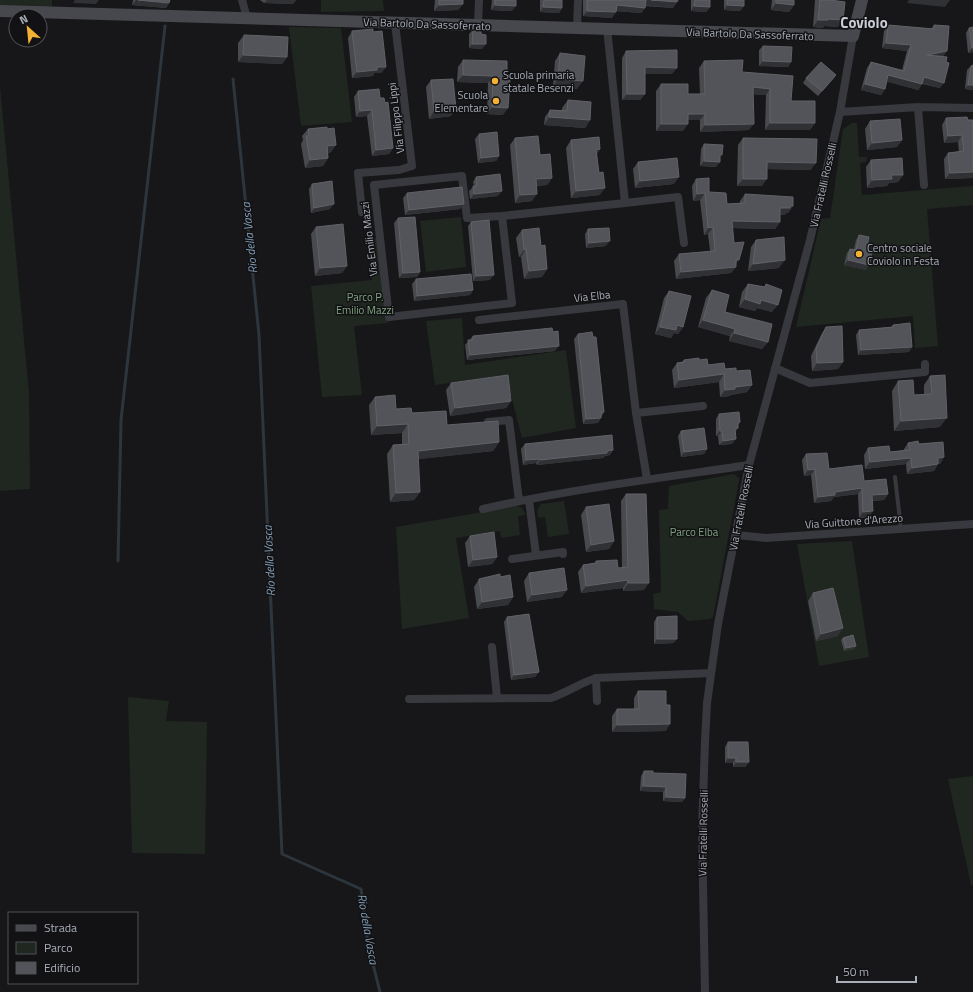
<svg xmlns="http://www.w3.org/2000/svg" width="973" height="992" font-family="'Titillium Web',sans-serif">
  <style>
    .green { fill: #1f2720 }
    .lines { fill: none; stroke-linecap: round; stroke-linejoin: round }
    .stream { stroke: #2d363d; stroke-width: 3 }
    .lane { stroke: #38393e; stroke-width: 4 }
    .street { stroke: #38393e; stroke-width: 8 }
    .secondary { stroke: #46484e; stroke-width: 12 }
    .wall { fill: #484a4e }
    .shaded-wall { fill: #303134 }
    .building { fill: #53545a; stroke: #606268 }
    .poi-dot { fill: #f3b235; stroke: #121214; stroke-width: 1.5 }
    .labels { text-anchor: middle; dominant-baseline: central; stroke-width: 3; stroke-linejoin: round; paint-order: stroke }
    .street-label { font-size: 11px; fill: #a9aeb9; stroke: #121214 }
    .poi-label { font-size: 11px; fill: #a9aeb9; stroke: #121214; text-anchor: start }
    .park-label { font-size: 11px; fill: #80a482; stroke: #121214 }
    .water-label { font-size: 12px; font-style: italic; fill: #809cb4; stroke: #121214 }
    .district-label { font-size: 15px; font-weight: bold; fill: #cacdd5; stroke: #121214 }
  </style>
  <rect width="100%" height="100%" fill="#171719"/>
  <path class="green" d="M0 0H52V13L0 11Z
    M321 0H383L384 11 321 12Z
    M289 27 341 28 352 122 301 126Z
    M0 86 29 393 30 489 0 491Z
    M852 123H857L859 157H867L866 162 860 163 862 195 973 186V205L927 209 938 346 915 348 913 316 796 327 821 219 830 218 843 129Z
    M461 217 466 267 426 272 420 221Z
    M369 238H380L389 317 388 323 354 326 362 395 322 397 311 286 372 280Z
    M462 318 465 365 566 350 576 428 522 438 506 375 435 385 426 321Z
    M734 474 739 478V481L713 617 710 619 688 621 678 612 654 609 653 594 661 592 659 510 668 509 669 486Z
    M564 501 569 534 548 537 545 517 538 518 537 510 541 504Z
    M517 506 522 508 526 515 518 516 520 535 501 538 500 531 456 538 469 618 402 629 396 527Z
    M852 541 869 657 819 666 797 544Z
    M128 697 169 701 166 721 207 722 205 854 132 853Z
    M973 776V885H971L948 779Z"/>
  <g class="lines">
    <path class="stream" d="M233 79 259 335 282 854 361 889 368 944 380 992
      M118 561 121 420 165 26"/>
    <path class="lane" d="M895 477 901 529"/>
    <path class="street" d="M242 0 247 18
      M478 25 479 0
      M577 27 578 0
      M918 107 924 185
      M840 112 918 107 973 108
      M625 203 678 197 684 243
      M362 212 358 173 399 170 412 166 395 23
      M502 216 467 218 462 176 374 185 389 317 512 303 502 216 625 203 607 28
      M479 320 623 304 636 413 647 479
      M775 368 810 383 925 372V364
      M636 413 703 406
      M488 422 509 420 519 501
      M529 500 536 555
      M483 509C571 489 660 478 749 465
      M736 535 766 538 973 524
      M512 559 563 552V554
      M492 647 497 698
      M596 678 597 701
      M409 699 551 698C568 692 580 683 596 678L711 673
      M705 992 702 830 705 741 707 703 718 624 749 465 810 240 840 112 853 36"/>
    <path class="secondary" d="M0 11 853 36 862 0"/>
  </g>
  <path class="wall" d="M133 0H170L166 8 132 5Z
    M260 0H296L293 4 264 3Z
    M435 0H463V4L458 10 434 11Z
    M492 0H516L512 11 491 10Z
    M540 0H562V8L559 13 540 12Z
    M583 0H678L673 8 645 6V8L641 13 616 11 612 18 583 16Z
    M691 0H710V7L706 12 691 11Z
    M724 0H744V6L740 11 724 10Z
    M772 0H794V5L789 12 771 10Z
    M815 0H830L838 27 824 26 823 28 813 27Z
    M888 25 931 29 934 25 943 57 940 88 922 84 918 90 887 81 885 89 881 95 861 90 867 68 871 62 902 70 907 51 882 48 884 31Z
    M969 28 973 52 968 53 966 33Z
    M473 30 481 34 482 49 469 48V34Z
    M352 31 373 32 386 67 381 73H374L373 76 352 78 348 38Z
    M244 35 287 57 282 64 238 62V43Z
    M763 46 791 62 788 67 759 66V50Z
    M626 51 672 74H645V94L640 100H622V58Z
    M560 53 577 89 553 86 555 61Z
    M463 60 507 79 503 115 487 114 488 83 457 82 458 67Z
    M704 61 742 72 791 101 815 123 810 130H765L766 95 753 94 749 130 700 132V120H688L683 131H656V91L661 84 688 94H700L699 68Z
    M971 66 973 90 965 89 967 70Z
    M836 75 832 80 818 96 803 83 806 78Z
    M431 80 451 116 429 119 426 87Z
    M358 91 380 98 393 148 389 154 372 156 367 116 356 117 354 97Z
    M568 100 590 120 585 128 544 125 545 117 550 110H562V108Z
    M946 118 968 120H973V178L945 179 944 159 948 153 959 152 958 142 944 143 942 125Z
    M870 121 902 140 897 147 867 150 865 129Z
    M308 129H327L336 145 331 152 328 153V158L323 166 305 168 301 144 303 140 302 136Z
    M479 134 499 156 496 161 478 163 475 139Z
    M515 138 540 155 552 178 547 185 536 186 532 201 515 203 510 145Z
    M743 138 811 170 767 169 762 186H737L738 145Z
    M571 140 600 149 597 154 600 195 571 198 566 148Z
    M704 144 720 159 716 167 700 166 701 149Z
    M871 160 903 175 898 182 889 183 887 186 867 188 866 167Z
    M638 162 674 184 635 188 633 169Z
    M476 177 498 196 470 199 469 191 474 186 473 182Z
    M696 179 709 192 727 204 740 203V201L745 194 793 206 788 213H786L785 215H780V222L775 229 732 228 736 267 731 273 676 279 674 261 679 254 710 251 708 234 704 235 700 200 693 201 692 186Z
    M312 184 330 209 311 213 309 189Z
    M407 193 464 204 460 209 405 215 403 198Z
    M398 218 420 272 417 277 399 278 394 223Z
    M471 222 490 280 473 281 468 226Z
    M316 227 347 266 342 273 315 276 311 234Z
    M588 229 606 246 586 248 585 234Z
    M522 230 541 246 547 269 542 277 524 279 521 257H519L516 238Z
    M859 235 866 251V270L844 265 847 253 850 249H854L856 240Z
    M756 240 779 268 748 271 751 247Z
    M416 279 473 290 470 295 414 301 412 284Z
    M748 284 764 287 766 284 772 312 757 308 755 311 739 307 742 292Z
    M712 290 725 312 768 342 762 349 729 341 730 336 698 327 706 298Z
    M669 291 683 327 678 334 674 333 671 338 655 334 664 298Z
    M893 325 912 347 909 352 858 355 856 335 859 330 891 327Z
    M826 327 843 362 838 369 812 371 811 356 821 335Z
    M578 334 593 337 604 412 598 423 583 424 574 339Z
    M473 336 555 351 467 360 465 345Z
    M684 360H699L708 365 736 371 752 385 747 392 731 395 730 396 720 397 719 382 674 388 672 370 677 363 682 362Z
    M930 376 940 427 894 431 892 391 898 381 914 395H924V385Z
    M451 383 511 401 506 408 450 416 446 390Z
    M375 397 396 409 412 413 499 442 493 451 418 459 420 492 414 500 390 502 387 454 393 445H402V433L371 435 369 405Z
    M719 414 740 422 738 425V428L735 433 732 444 719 445 718 436H716V419Z
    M681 431 707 449 704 454 681 457 678 436Z
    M908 443 919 444 944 457 940 464H938L934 471 907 474 906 464 865 469 864 455 868 448 890 452 904 450V449Z
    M525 444 613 450 610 455 605 456 603 458 537 465 536 463 523 465 521 449Z
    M806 454 829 469 864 481 888 494 884 500 872 501 869 517 859 518 858 494 834 497 831 501 814 503 811 475 804 476 802 460Z
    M626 494 644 590 623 591V588L581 593 578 572 583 565 595 563 596 561 618 568H622L621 501Z
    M586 507 614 541 609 549 586 552 581 515Z
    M470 536 497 557 492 564 468 567 465 543Z
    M529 573 562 597 527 602 524 581Z
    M500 577 513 597 508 605 477 609 474 587 479 579Z
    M813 593 838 636 816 641 808 601Z
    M507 617 539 672 535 677 511 680 504 622Z
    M657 617 674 643 654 644V622Z
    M843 638 856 646 854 649 844 651 841 640Z
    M638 691 666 731 612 732V716L617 709H634V698Z
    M728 742 749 762 745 767H733V763H725V747Z
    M644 771 685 798 682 802 663 801V792L640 791 641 776Z"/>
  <path class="shaded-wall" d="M75 0H99L96 4 73 3Z
    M136 0H138L169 3 166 8 132 5Z
    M267 0H296L293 4 264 3Z
    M646 0H651L677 2 673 8 642 5Z
    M909 0H950L945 7 907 3Z
    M776 3 794 5 789 12 771 10Z
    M463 4 458 10 434 11 439 5Z
    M495 5 516 6 512 11 491 10Z
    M617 5 645 8 641 13 613 11Z
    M727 5 744 6 740 11 724 10Z
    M694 6 710 7 706 12 691 11Z
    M543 7 562 8 559 13 540 12Z
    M587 11 616 12 612 18 583 16Z
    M828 19 843 20 838 27 824 26 823 28 813 27 818 20Z
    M886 43 911 45 907 51 882 48Z
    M472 44H486L482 49 469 48Z
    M972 48H973V52L968 53Z
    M947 51 943 57 927 55Z
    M243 55 287 57 282 64 238 62Z
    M763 61 791 62 788 67 759 66Z
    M377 67H386L381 73H374L373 76 352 78 357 72Z
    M645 67 677 68 672 74H641Z
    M463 75 493 76 488 83 457 82Z
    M888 75 922 84 918 90 884 81Z
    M924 77 944 83 940 88 920 83Z
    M558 79 583 81 577 89 553 86Z
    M865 84 885 89 881 95 861 90Z
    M968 85H973V90L965 89Z
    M753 87 770 89 766 95 748 94Z
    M627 94H645L640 100H622Z
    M492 107 508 108 503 115 487 114Z
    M456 109 451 116 429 119 434 111Z
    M372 110 367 116 356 117 360 111Z
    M688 114H705L700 120H683Z
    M549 117 590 120 585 128 544 125Z
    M770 123H815L810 130H765Z
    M661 124H688L683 131H656Z
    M754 124 749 130 700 132 705 125Z
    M962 135 958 142 944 143 948 136Z
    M902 140 897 147 867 150 872 143Z
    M336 145 331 152 322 153 327 146Z
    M393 148 389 154 372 156 376 150Z
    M600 149 595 157 596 150Z
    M499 156 496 161 478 163 481 158Z
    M328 158 323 166 305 168 310 160Z
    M704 161 720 162 716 167 700 166Z
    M767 162 816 163 811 170 762 169Z
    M973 172V178L945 179 950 173Z
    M891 175H903L898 182 889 183 887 186 867 188 872 180Z
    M679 177 674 184 635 188 640 181Z
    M552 178 547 185 531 186 536 179Z
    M743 179H767L762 186H737Z
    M605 188 600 195 571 198 576 191Z
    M502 191 498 196 470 199 474 194Z
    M705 193 700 200 693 201 697 194Z
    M537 194 532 201 515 203 520 195Z
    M334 204 330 209 311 213 314 208Z
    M464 204 460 209 405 215 409 210Z
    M790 206H793L788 213H786L785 215H776L780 208Z
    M732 221 780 222 775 229 727 228Z
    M713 227 708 234 704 235 708 228Z
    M610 241 606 246 586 248 589 243Z
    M526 249 521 257H519L524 250Z
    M739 260 734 267H736L731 273 676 279 681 272Z
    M785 260 779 268 748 271 753 264Z
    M848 260 869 265 866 270 844 265Z
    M347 266 342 273 315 276 320 268Z
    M547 269 542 277 524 279 529 271Z
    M420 272 417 277 399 278 403 273Z
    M494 275 490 280 473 281 476 276Z
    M473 290 470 295 414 301 417 296Z
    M745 299 761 300 778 305 772 312 757 308 755 311 739 307Z
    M703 320 735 329 730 336 698 327Z
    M677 325 683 327 678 334 674 333 671 338 655 334 660 327Z
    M734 333 768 342 762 349 729 341Z
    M559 346 555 351 467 360 470 355Z
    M912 347 909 352 858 355 861 350Z
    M843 362 838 369 812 371 817 363Z
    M724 374 719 382 674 388 679 380Z
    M752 385 747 392 731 395 730 396 720 397 725 390 735 387Z
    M511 401 506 408 450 416 455 408Z
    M601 418 598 423 583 424 586 419Z
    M947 418 940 427 894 431 901 421Z
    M408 424 402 433 371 435 377 426Z
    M738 428 735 433V429Z
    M720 431H722L718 436H716Z
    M736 439 732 444 719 445 723 441Z
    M499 442 493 451 412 460 418 451Z
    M707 449 704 454 681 457 684 452Z
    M613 450 610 455 605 456 603 458 537 465 540 460Z
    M944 457 940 464H933L938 458Z
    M911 458 906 464 865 469 870 462Z
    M540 459 536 463 523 465 526 460Z
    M938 464 934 471 907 474 912 468Z
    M815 469 811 475 804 476 808 470Z
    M862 488 858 494 834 497 831 501 814 503 818 497 835 492Z
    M420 492 414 500 390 502 396 493Z
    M888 494 884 500 868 501 872 495Z
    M873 511 869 517 859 518 863 512Z
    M614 541 609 549 586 552 591 545Z
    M497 557 492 564 468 567 473 560Z
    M628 580 623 588 581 593 586 586Z
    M628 583H649L644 590 623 591Z
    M567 590 562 597 527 602 532 595Z
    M513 597 508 605 477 609 482 602Z
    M843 628 838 636 816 641 821 634Z
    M657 639H677L674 643 654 644Z
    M856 646 854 649 844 651 846 648Z
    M539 672 535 677 511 680 514 675Z
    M670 724 666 731 612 732 617 725Z
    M728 758H736L733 763H725Z
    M736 762H749L745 767H733Z
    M643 786 666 787 663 792 640 791Z
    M666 797 685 798 682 802 663 801Z"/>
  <path class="building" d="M138 0H170L169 3Z
    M439 0H463V4L439 5Z
    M495 0H516V6L495 5Z
    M544 0H562V8L543 7Z
    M587 0H646L645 8 617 5 616 12 587 11Z
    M651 0H678L677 2Z
    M695 0H710V7L694 6Z
    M727 0H744V6L727 5Z
    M776 0H794V5L776 3Z
    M820 0H830L845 2 843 20 828 19V20H818Z
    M888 25 934 29V25L949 26 947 51 927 55 947 57 946 62 949 63 944 83 924 77 922 84 888 75 885 89 865 84 871 62 904 71 911 45 886 43Z
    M973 27V48H972L969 28Z
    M373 29V32L382 31 386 67H377V70L357 72 352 31Z
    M473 30H481V34L486 35V44H472Z
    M244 35 288 37 287 57 243 55Z
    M763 46 792 47 791 62 763 61Z
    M677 50V68L645 67V94H627L626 51Z
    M560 53 585 56 583 81 558 79Z
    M463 60 507 61V79H510L508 108 492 107 493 76 463 75Z
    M743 60 742 72 793 76 791 101H815V123H770V89L753 87 754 124 705 125V114H688V124H661V84H688V94H705L704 61Z
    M821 62 836 75 822 91 806 78Z
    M973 65V85H968L971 66Z
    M453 79 456 109 434 111 431 80Z
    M379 89 380 98H384L385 103 388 102 393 148 376 150 372 110 360 111 358 91Z
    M568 100 591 102 590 120 549 117 550 110 567 111Z
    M967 117 968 120H973V172L950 173 948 153 964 151 962 135 948 136 946 118Z
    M900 119 902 140 872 143 870 121Z
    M327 127V129L334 128 336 145 327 146 328 158 310 160 306 136H309L308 129Z
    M497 132 499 156 481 158 479 134Z
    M538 136 540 155 550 154 552 178 536 179 537 194 520 195 515 138Z
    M599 137 600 149 596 150 599 173 603 172 605 188 576 191 571 140Z
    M743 138 817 139 816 163 767 162V179H743Z
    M704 144 723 145 722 155H720V162L704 161Z
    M677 158 679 177 640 181 638 162Z
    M902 158 903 175H891L892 179 872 180 871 160Z
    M500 174 502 191 474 194 473 186H477L476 177Z
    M709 178V192L726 193 727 204 745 203V194L793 197V206H790V208H780V222L732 221 734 243 744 242 739 260H736V267L681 272 679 254 715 251 713 227 708 228 705 193 697 194 696 179Z
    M332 181 334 204 314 208 312 184Z
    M462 187 464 204 409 210 407 193Z
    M415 217 420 272 403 273 398 218Z
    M489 220 494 275 476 276 471 222Z
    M343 224 347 266 320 268 316 227Z
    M539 228 541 246 545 245 547 269 529 271 526 249 524 250 522 230Z
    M609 228 610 241 589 243 588 229Z
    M859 235 869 237 866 251 872 253 869 265 848 260 850 249 856 250Z
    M784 237 785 260 753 264 756 240Z
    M471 274 473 290 417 296 416 279Z
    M748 284 765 287 766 284 782 290 778 305 761 300 760 304 745 299Z
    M712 290 729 295 725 312 772 324 768 342 734 333 735 329 703 320Z
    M669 291 691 296 683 327 677 325 676 330 660 327Z
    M910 323 912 347 861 350 859 330 894 327 893 325Z
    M842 326 843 362 817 363 816 349 826 327Z
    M552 328 553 332 558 331 559 346 470 355 468 340H473V336Z
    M592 332 593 337H596L604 412H601V418L586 419 578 334Z
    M699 358V360L707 359 708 365 724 363 725 369 736 368V371L750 370 752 385 735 387V389L725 390 724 374 679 380 677 363 684 362V360Z
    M508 375 511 401 455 408 451 383Z
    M945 375 947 418 901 421 898 381 913 380 914 395 932 394 930 376Z
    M395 395 396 409 411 408 412 413 446 411 447 425 498 421 499 442 418 451 420 492 396 493 393 445 409 444 408 424 377 426 375 397Z
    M739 412 740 422 738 423V428L735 429 736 439 723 441 722 431H720L719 414Z
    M704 428 707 449 684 452 681 431Z
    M612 435 613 450 607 451V453L540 460V459L526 460 525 444Z
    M918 441 919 444 943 442 944 457 938 458V464L912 468 911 458 870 462 868 448 889 446 890 452 910 450 908 443Z
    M827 453 829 469 862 465 864 481 886 479 888 494 872 495 873 511 863 512 862 488 835 492V495L818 497 815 469 808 470 806 454Z
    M626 494H646L649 583H628V580L586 586 583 565 596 563V561L617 560 618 568 628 567Z
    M609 504 614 541 591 545 586 507Z
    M494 532 497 557 473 560 470 536Z
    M564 568 567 590 532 595 529 573Z
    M500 574V577L510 575 513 597 482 602 479 579Z
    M833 588 843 628 821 634 813 593Z
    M529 614 539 672 514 675 507 617Z
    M677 616V639H657V617Z
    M853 635 856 646 846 648 843 638Z
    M638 691H666V705H670V724L617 725V709H639Z
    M728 742H748L749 762H736V758H728Z
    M644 771H653V773L686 774 685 798 666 797V787L643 786Z"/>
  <g class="poi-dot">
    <circle cx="495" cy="81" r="4"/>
    <circle cx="496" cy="101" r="4"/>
    <circle cx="859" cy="254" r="4"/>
  </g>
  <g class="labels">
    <g class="street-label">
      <text transform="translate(427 24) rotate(2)">Via Bartolo Da Sassoferrato</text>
      <text transform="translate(750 34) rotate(2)">Via Bartolo Da Sassoferrato</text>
      <text transform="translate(396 118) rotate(-97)">Via Filippo Lippi</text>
      <text transform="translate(823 185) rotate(-77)">Via Fratelli Rosselli</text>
      <text transform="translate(369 239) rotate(-97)">Via Emilio Mazzi</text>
      <text transform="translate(592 296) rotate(-6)">Via Elba</text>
      <text transform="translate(741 508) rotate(-79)">Via Fratelli Rosselli</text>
      <text transform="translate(854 521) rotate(-4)">Via Guittone d'Arezzo</text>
      <text transform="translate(703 833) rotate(-89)">Via Fratelli Rosselli</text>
    </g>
    <g class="poi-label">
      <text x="503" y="75">Scuola primaria<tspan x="503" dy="13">statale Besenzi</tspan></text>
      <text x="488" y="95" text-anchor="end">Scuola<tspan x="488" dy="13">Elementare</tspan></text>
      <text x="867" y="248">Centro sociale<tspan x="867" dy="13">Coviolo in Festa</tspan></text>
    </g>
    <g class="park-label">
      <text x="365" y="297">Parco P.<tspan x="365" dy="13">Emilio Mazzi</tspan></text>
      <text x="694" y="532">Parco Elba</text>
    </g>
    <g class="water-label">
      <text transform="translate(249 238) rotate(-96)">Rio della Vasca</text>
      <text transform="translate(269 561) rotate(-93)">Rio della Vasca</text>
      <text transform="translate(368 929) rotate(80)">Rio della Vasca</text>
    </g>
    <g class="district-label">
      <text x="864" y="22">Coviolo</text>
    </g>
  </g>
  <rect x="8" y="912" width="130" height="72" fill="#121214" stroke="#4e5056"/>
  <rect x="16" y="925" width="20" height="6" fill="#46484e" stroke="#4e5056"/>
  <text x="44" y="932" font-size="12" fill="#a9aeb9">Strada</text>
  <rect x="16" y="942" width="20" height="12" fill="#1f2720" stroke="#4e5056"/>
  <text x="44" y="952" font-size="12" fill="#a9aeb9">Parco</text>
  <rect x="16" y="962" width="20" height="12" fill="#53545a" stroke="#4e5056"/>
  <text x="44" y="972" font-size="12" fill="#a9aeb9">Edificio</text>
  <g transform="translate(28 28) rotate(333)"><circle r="19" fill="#121214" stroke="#4e5056"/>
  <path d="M0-3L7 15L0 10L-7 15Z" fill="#f3b235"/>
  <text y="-6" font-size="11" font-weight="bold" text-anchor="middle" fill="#a9aeb9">N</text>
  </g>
  <path d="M837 976v6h79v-6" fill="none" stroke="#a9aeb9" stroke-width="2"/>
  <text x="843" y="976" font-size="12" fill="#a9aeb9" stroke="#121214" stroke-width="3" paint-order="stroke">50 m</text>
</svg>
